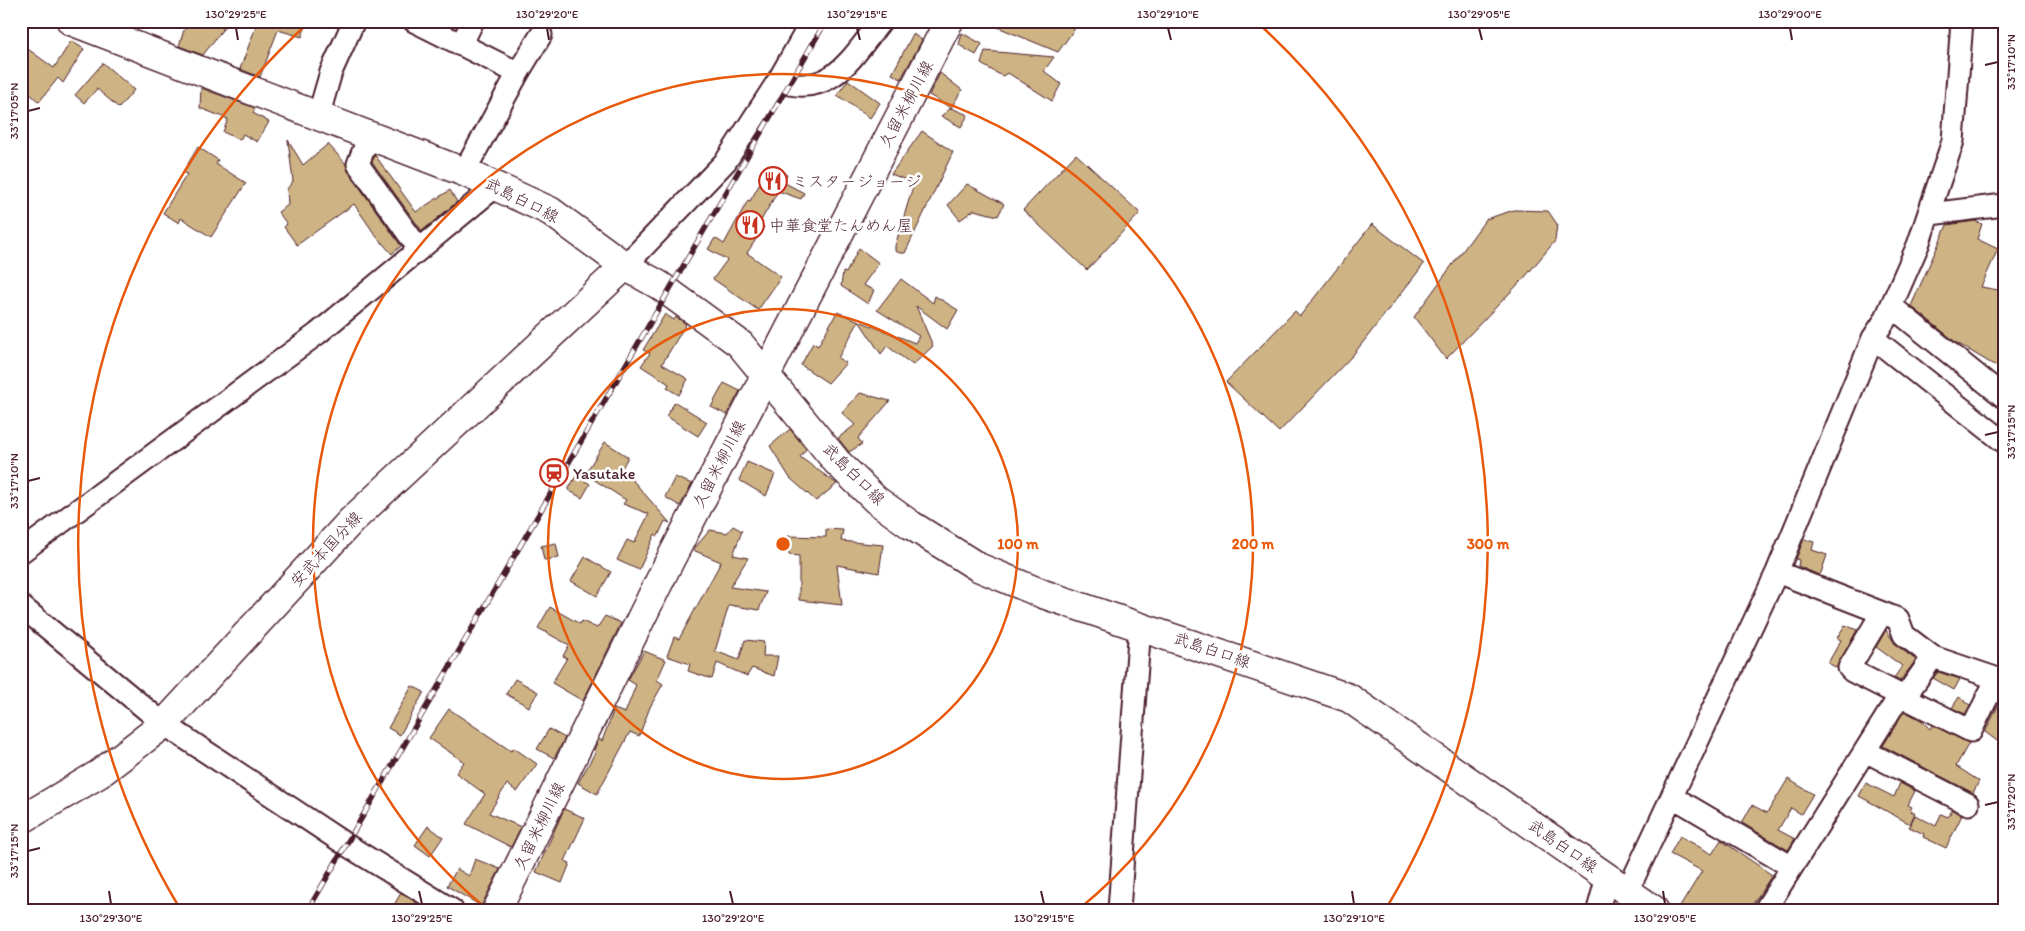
<svg xmlns="http://www.w3.org/2000/svg" width="2025" height="931" font-family="Itim,'Klee One',sans-serif">
  <style>
    .building { fill: #ceb384; stroke: #4a1f2b }
    .lines { fill: none; stroke-linecap: round; stroke-linejoin: round }
    .minor-casing { stroke: #4a1f2b; stroke-width: 25 }
    .major-casing { stroke: #4a1f2b; stroke-width: 31 }
    .minor { stroke: #fff; stroke-width: 21 }
    .major { stroke: #fff; stroke-width: 28 }
    .rail-casing { stroke: #4a1f2b; stroke-width: 5.5 }
    .rail { stroke: #fff; stroke-width: 4; stroke-dasharray: 11; stroke-linecap: butt }
    .ticks { fill: none; stroke: #4a1f2b; stroke-width: 2 }
    .ring { fill: none; stroke: #e8590c; stroke-width: 2.5 }
    .labels { text-anchor: middle; dominant-baseline: central; stroke-width: 5; stroke-linejoin: round; paint-order: stroke }
    .street-label { font-size: 16px; fill: #4a1f2b; stroke: #fff }
    .poi-label { font-size: 16px; fill: #4a1f2b; stroke: #fff; text-anchor: start }
    .centre { fill: #e8590c; stroke: #fff; stroke-width: 2.5 }
    .ring-label { font-size: 15px; text-anchor: middle; font-weight: bold; fill: #e8590c; stroke: #fff; stroke-width: 5; stroke-linejoin: round; paint-order: stroke }
    .neatline { fill: none; stroke: #4a1f2b; stroke-width: 2 }
    .ticks-label { font-size: 12px; text-anchor: middle; fill: #4a1f2b }
  </style>
  <rect width="100%" height="100%" fill="#fff"/>
  <filter id="ink" filterUnits="userSpaceOnUse"><feTurbulence type="fractalNoise" baseFrequency=".02" numOctaves="2"/><feDisplacementMap in="SourceGraphic" scale="10" xChannelSelector="R" yChannelSelector="G"/><feConvolveMatrix kernelMatrix="1 2 1 2 8 2 1 2 1" color-interpolation-filters="sRGB"/></filter>
  <g filter="url(#ink)">
    <path class="building" d="M193 21H229L203 55 179 46 184 30Z
      M258 21H307L302 37 278 30 260 77 240 69Z
      M983 21H1062L1076 27 1058 52Z
      M962 33 982 44 976 55 959 45Z
      M913 34 922 40 901 79 892 74Z
      M71 41 84 49 63 83 58 78 39 102 21 86V44L54 68Z
      M985 51 1054 57 1044 71 1061 84 1052 101 1008 73 1002 76 981 64Z
      M103 63 134 90 119 108 97 89 84 103 75 95Z
      M940 73 962 90 951 108 929 95Z
      M848 80 880 103 870 118 837 95Z
      M201 88 255 108 253 113 269 122 257 142 243 134 240 140 223 132 228 119 200 108Z
      M951 108 968 115 961 127 941 116Z
      M922 131 953 152 905 253H900L895 251V246L914 183 891 174Z
      M288 140 303 165 328 144 346 164 348 171 401 246 392 254 376 236 354 204 297 245 284 227 287 224 278 212 288 205 287 189 293 181Z
      M198 147 218 160 216 164 246 183 211 237 181 218 179 223 163 213 187 174 183 172Z
      M1076 154 1140 213 1087 270 1023 210Z
      M375 155 416 212 450 190 457 202 422 231 372 162Z
      M770 166 787 175 783 182 804 193 801 199 778 191 759 224 764 227 747 253 781 277 758 310 713 279 727 260 708 249 715 238 724 244 748 200 750 201Z
      M967 184 1004 204 998 216 974 210 960 220 948 205Z
      M1514 210 1548 211 1557 224 1555 241 1525 277 1446 359 1414 317 1486 219Z
      M1975 221 1982 224 1977 239 1998 249 1981 287 2004 291V371L1957 343 1911 306 1947 225Z
      M1372 224 1424 264 1353 355 1279 432 1226 382 1295 311 1300 316Z
      M859 248 879 263 863 285 874 290 868 304 841 286 843 272 846 273Z
      M901 279 933 303 935 296 958 310 947 329 916 306 933 346 913 365 887 346 881 354 859 321 838 358 846 363 828 383 801 365 813 343 818 346 837 312 915 343 919 336 877 310Z
      M665 314 674 320 676 317 686 324 662 364 688 379 679 395 667 388 669 384 641 366 650 353 643 350Z
      M724 383 740 391 727 415 711 407Z
      M860 393 890 401 858 438 862 444 849 452 838 438 855 425 842 413Z
      M675 402 707 422 698 436 666 416Z
      M790 429 806 449 800 457 837 484 816 501 790 478 770 446Z
      M605 442 628 457 622 468 670 523 665 521 658 536 655 534 639 570 617 560 627 540 634 543 649 514 623 504 626 500 585 474Z
      M747 462 775 474 766 496 739 480Z
      M576 476 590 484 582 498 568 490Z
      M675 477 692 484 680 506 665 497Z
      M733 526 742 531 733 555 748 558 730 587 766 592 759 610 729 605 715 651 739 660 745 640 764 642 763 656H778L774 676 752 668 747 676 717 663 712 679 688 671 690 664 667 656 674 637 679 639 721 562 693 550 710 530 727 533Z
      M826 529 843 530 841 541 883 545 879 573 837 565 842 605 799 600V556L789 555 787 536 826 537Z
      M1804 539 1814 542 1812 550 1827 555 1821 573 1819 575 1798 566 1799 560 1796 559Z
      M556 543 559 558 544 560 541 546Z
      M585 557 611 572 597 596 571 581Z
      M550 607 580 624 582 621 597 628 605 616 621 623 583 701 552 683 567 658 563 656 569 645 538 628Z
      M1845 625 1857 630 1837 668 1828 663 1841 640 1837 638Z
      M1886 630 1896 645 1916 660 1900 681 1894 678 1902 666 1876 647Z
      M644 651 666 660 657 680 663 684 650 707 639 736 630 732 597 794 578 783 596 751 594 750 599 739 602 741 614 709 625 713 636 685 628 680Z
      M1938 672 1960 679 1954 690 1933 678Z
      M515 679 538 692 529 707 506 694Z
      M412 686 424 692 400 735 388 728Z
      M2004 694V746L1985 732Z
      M1959 697 1970 705 1965 714 1952 708Z
      M449 709 511 751 514 748 537 764 517 792 507 784 489 813 521 827 511 847 466 824 485 794 456 773 464 762 429 738Z
      M1904 711 1921 720 1930 729 1932 725 1969 743 1956 766 1979 781 1973 793 1883 746Z
      M549 729 565 738 554 758 537 749Z
      M1788 779 1813 794 1801 814 1791 808 1778 830 1795 839 1788 850 1742 823 1752 805 1767 813Z
      M1866 783 1894 797 1900 783 1915 791 1908 805 1912 807 1910 811 1915 813 1910 824 1859 796Z
      M564 809 585 818 565 861 570 863 562 883 536 872Z
      M1952 810 1962 815 1946 848 1923 837 1924 834 1909 827 1915 815 1936 826 1941 814 1948 817Z
      M428 826 443 837 430 856 415 845Z
      M1680 836 1712 854 1721 840 1772 875 1749 910H1678L1702 871 1670 854Z
      M475 859 500 869 481 906 447 886 457 869 469 876Z
      M401 893 428 910H391Z"/>
    <g class="lines">
      <defs>
        <path id="minor" d="M414 21 518 73
          M461 45 473 21
          M778 81C831 99 852 57 881 21
          M318 117 331 72 354 21
          M369 136 358 164 419 249
          M464 172 518 73 541 35
          M1930 214 2004 205
          M625 266 726 161 778 81 812 21
          M1891 306 2004 397
          M1873 338 2004 442
          M21 552 317 334 496 186
          M1777 572 1898 619 1904 635 1933 657 2004 681
          M21 606 164 724 345 844 452 910
          M1882 613 1849 668 1852 671 1971 731 1996 680
          M1904 698 1933 657
          M1865 751 1968 804
          M1673 797 1792 867
          M1628 890 1777 572 1873 338 1885 320 1918 245 1953 141 1962 21
          M1119 910 1140 625
          M1598 910 1607 877
          M1765 910 1900 695"/>
        <path id="major" d="M71 21 464 172 550 211 625 266 659 285 740 344 837 462 876 500 911 525 978 567 1043 594 1349 698 1654 910
          M21 820 99 774 164 724 351 521 625 266
          M497 910 665 570 949 21"/>
      </defs>
      <use href="#minor" class="minor-casing"/>
      <use href="#major" class="major-casing"/>
      <use href="#minor" class="minor"/>
      <use href="#major" class="major"/>
      <defs>
        <path id="rail" d="M308 910 826 21"/>
      </defs>
      <use href="#rail" class="rail-casing"/>
      <use href="#rail" class="rail"/>
    </g>
  </g>
  <path class="ticks" d="M236 28 238 40M547 28 549 40M857 28 860 40M1168 28 1171 40M1479 28 1482 40M1790 28 1792 40M1985 65 1998 62M28 111 40 108M1985 435 1998 432M28 481 40 478M1985 805 1998 802M28 851 40 848M109 891 111 904M419 891 422 904M730 891 733 904M1041 891 1044 904M1352 891 1354 904M1663 891 1665 904"/>
  <g class="ring">
    <circle cx="783" cy="544" r="235"/>
    <path d="M487 909A470 470 0 1 1 1079 909"/>
    <path d="M179 907A705 705 0 0 1 307 24M1259 24A705 705 0 0 1 1387 907"/>
  </g>
  <defs>
    <symbol id="restaurant-ring" viewBox="-11 -11 22 22"><circle r="9.5" fill="#fff" stroke="#c8321e" stroke-width="1.5"/><path d="M-5-6h1v4h1v-4h1v4h1v-4h1v5L-1.5 .5V6h-2V.5L-5-1ZM5-6V6H3V1.5H1.5Q1.5-4 5-6Z" fill="#c8321e"/></symbol>
    <symbol id="station-ring" viewBox="-11 -11 22 22"><circle r="9.5" fill="#fff" stroke="#c8321e" stroke-width="1.5"/><path d="M-3-6H3Q5-6 5-4V2Q5 4 3 4L4.5 6H3L1.5 4h-3L-3 6H-4.5L-3 4Q-5 4-5 2V-4Q-5-6-3-6ZM-3.5-4v3h7v-3ZM-3.5 1v1.5H-2V1ZM2 1v1.5H3.5V1Z" fill="#c8321e"/></symbol>
  </defs>
  <g fill-rule="evenodd">
    <use href="#restaurant-ring" x="757" y="165" width="32" height="32"/>
    <use href="#restaurant-ring" x="734" y="209" width="32" height="32"/>
    <use href="#station-ring" x="538" y="457" width="32" height="32"/>
  </g>
  <g class="labels">
    <g class="street-label">
      <text transform="translate(906 104) rotate(-62)">久留米柳川線</text>
      <text transform="translate(522 200) rotate(27)">武島白口線</text>
      <text transform="translate(719 464) rotate(-63)">久留米柳川線</text>
      <text transform="translate(854 474) rotate(45)">武島白口線</text>
      <text transform="translate(326 549) rotate(-47)">安武本国分線</text>
      <text transform="translate(1212 650) rotate(19)">武島白口線</text>
      <text transform="translate(539 826) rotate(-64)">久留米柳川線</text>
      <text transform="translate(1563 846) rotate(35)">武島白口線</text>
    </g>
    <g class="poi-label">
      <text x="792" y="181">ミスタージョージ</text>
      <text x="769" y="225">中華食堂たんめん屋</text>
      <text x="573" y="473">Yasutake</text>
    </g>
  </g>
  <circle cx="783" cy="544" r="8" class="centre"/>
  <g class="ring-label">
    <text x="1018" y="549">100 m</text>
    <text x="1253" y="549">200 m</text>
    <text x="1488" y="549">300 m</text>
  </g>
  <rect width="2025" height="931" fill="none" stroke="#fff" stroke-width="55"/>
  <rect x="28" y="28" width="1970" height="876" class="neatline"/>
  <g class="ticks-label">
    <text x="236" y="18">130°29'25"E</text>
    <text x="547" y="18">130°29'20"E</text>
    <text x="857" y="18">130°29'15"E</text>
    <text x="1168" y="18">130°29'10"E</text>
    <text x="1479" y="18">130°29'05"E</text>
    <text x="1790" y="18">130°29'00"E</text>
    <text transform="translate(2011 62) rotate(-90)" y="4">33°17'10"N</text>
    <text transform="translate(14 111) rotate(-90)" y="4">33°17'05"N</text>
    <text transform="translate(2011 432) rotate(-90)" y="4">33°17'15"N</text>
    <text transform="translate(14 481) rotate(-90)" y="4">33°17'10"N</text>
    <text transform="translate(2011 802) rotate(-90)" y="4">33°17'20"N</text>
    <text transform="translate(14 851) rotate(-90)" y="4">33°17'15"N</text>
    <text x="111" y="922">130°29'30"E</text>
    <text x="422" y="922">130°29'25"E</text>
    <text x="733" y="922">130°29'20"E</text>
    <text x="1044" y="922">130°29'15"E</text>
    <text x="1354" y="922">130°29'10"E</text>
    <text x="1665" y="922">130°29'05"E</text>
  </g>
</svg>
